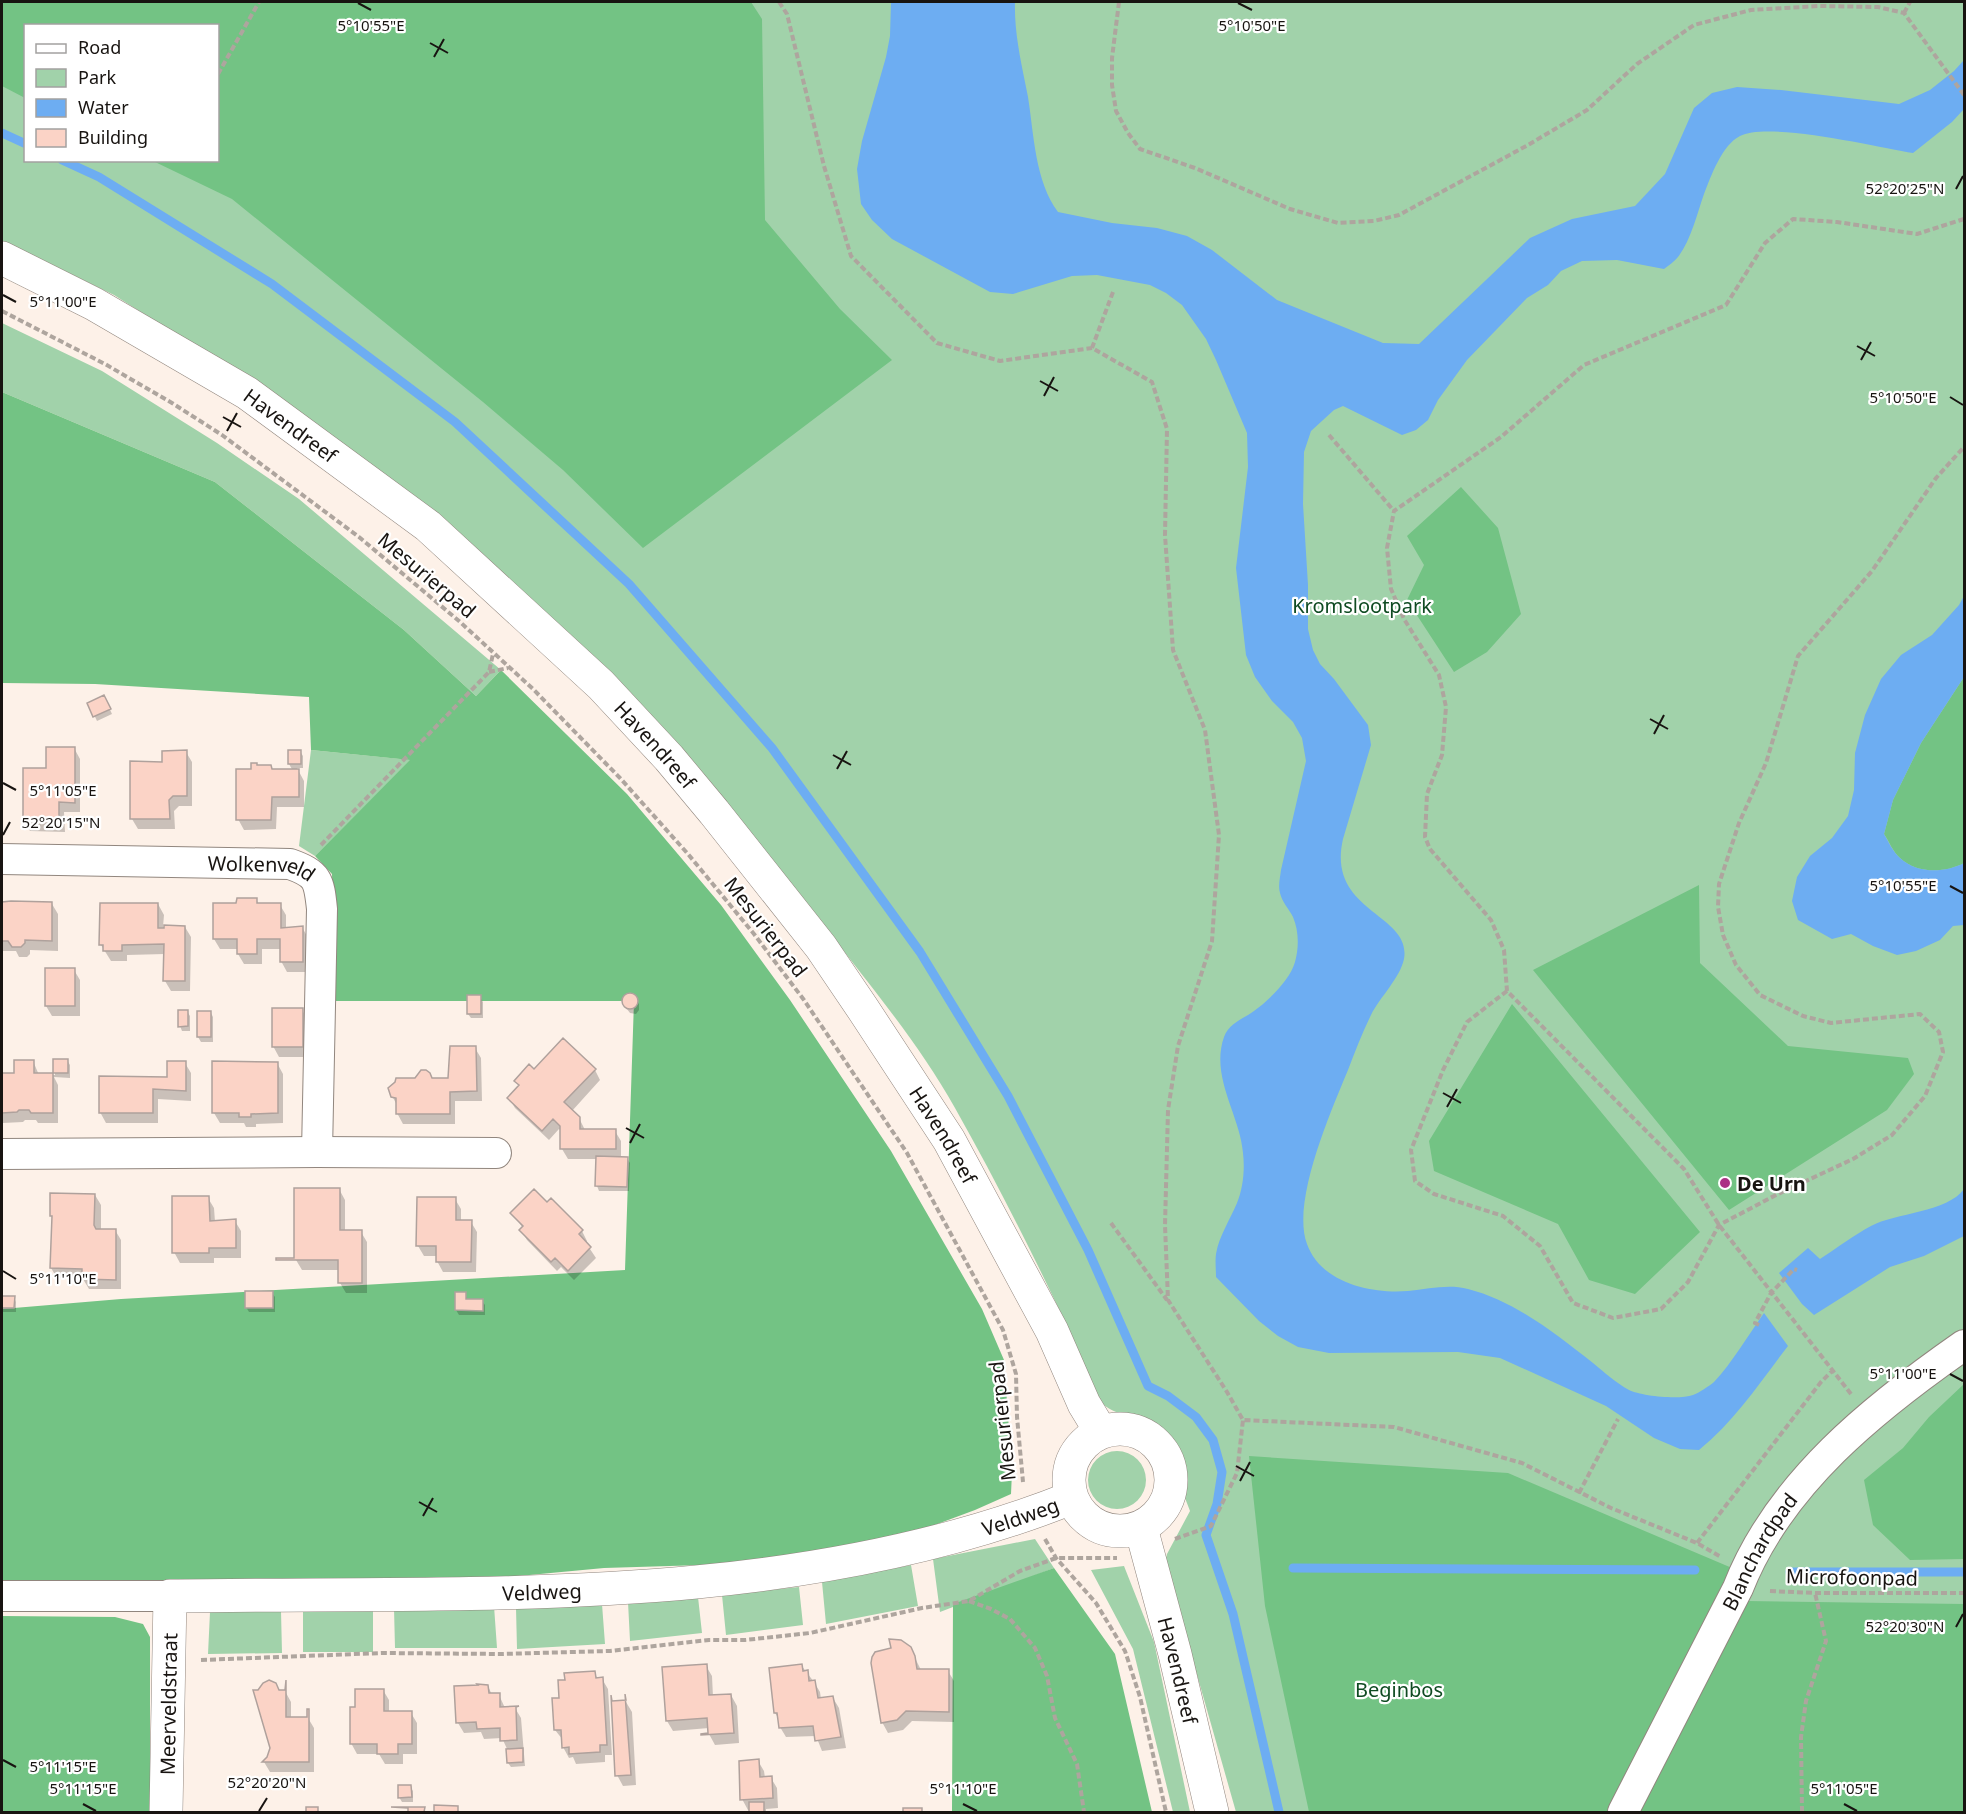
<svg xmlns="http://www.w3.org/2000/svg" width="1966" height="1814" font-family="'Noto Sans',sans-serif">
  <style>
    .green { fill: #a1d2aa; fill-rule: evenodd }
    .forest { fill: #73c384 }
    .water { fill: #6dadf2 }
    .shadow { fill: #0003 }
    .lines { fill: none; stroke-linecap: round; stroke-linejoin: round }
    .stream { stroke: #6dadf2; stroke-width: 9 }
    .building { fill: #fbd3c6; stroke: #afa19c; stroke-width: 1.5 }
    .minor-casing { stroke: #91867e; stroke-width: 32 }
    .tertiary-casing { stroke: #91867e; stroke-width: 34 }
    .path { stroke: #aea59e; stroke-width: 4; stroke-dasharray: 6 3; stroke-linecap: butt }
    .minor { stroke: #fff; stroke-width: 30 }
    .tertiary { stroke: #fff; stroke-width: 33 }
    .ticks { fill: none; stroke: #181411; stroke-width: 2 }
    .poi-dot { fill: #ab3185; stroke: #fff; stroke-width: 2 }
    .labels { text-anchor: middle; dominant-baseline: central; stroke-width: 4.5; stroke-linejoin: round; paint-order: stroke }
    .street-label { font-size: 20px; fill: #181411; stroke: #fff }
    .park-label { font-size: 20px; fill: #0f4b22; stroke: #fff }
    .poi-label { font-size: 20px; font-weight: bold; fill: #181411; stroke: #fff; text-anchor: start }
    .ticks-label { font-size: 15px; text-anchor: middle; fill: #181411; stroke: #fff; stroke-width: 4.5; stroke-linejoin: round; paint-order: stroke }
  </style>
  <rect width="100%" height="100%" fill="#fdf1e8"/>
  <path class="green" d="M2 2H1964V1812H1236L1165 1562 1167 1554 1190 1511 1157 1425C1141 1414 1118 1418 1103 1404 1093 1396 1074 1342 1067 1326 1032 1252 995 1179 955 1108 926 1056 889 1009 853 963 809 906 766 850 720 795L297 411 114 295 2 241ZM26 26H218V160H26Z
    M2 323 102 371 217 443 299 499 501 670 476 696 404 630 215 482 2 392Z
    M311 750 411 760 315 856 299 846Z
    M1088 1480a29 29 0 1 1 58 0a29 29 0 1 1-58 0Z
    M1035 1539 1054 1568 940 1612 933 1559Z
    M911 1565 918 1606 826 1624 822 1582Z
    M1124 1566 1154 1642 1190 1812H1173L1133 1649 1091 1570Z
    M799 1587 803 1625 726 1635 722 1595Z
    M698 1597 702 1633 630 1641 628 1602Z
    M602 1604 605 1644 517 1649 516 1608Z
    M494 1606 497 1648H395L394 1608Z
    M303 1610H373V1652H303Z
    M281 1611 282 1653 208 1654 210 1612Z"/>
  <path class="forest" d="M2 2H751L762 19 765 220 840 309 892 360 643 548 563 470 483 402 232 199 153 161 218 160V26H26L25 98 2 86Z
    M2 392 215 482 404 630 476 696 501 670 627 794 721 905 790 1000 891 1151 982 1309 1004 1360 1012 1472 1011 1494 975 1510 932 1526 855 1544 735 1564 604 1568 507 1577 2 1584V1309L121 1299 625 1270 634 1001H335L332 874 315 856 410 760 311 750 309 697 95 684 2 683Z
    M1461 487 1498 528 1521 614 1487 652 1454 672 1407 600 1424 565 1407 536Z
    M1964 677V863C1945 873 1917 874 1900 858 1893 852 1889 841 1884 834L1893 800 1921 743Z
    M1699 885 1700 963 1788 1046 1908 1058 1914 1074 1887 1110 1729 1210 1533 970Z
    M1512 1004 1700 1232 1635 1294 1589 1280 1558 1224 1434 1171 1429 1141Z
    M1964 1384V1559L1910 1560 1873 1525 1864 1480 1903 1448 1929 1417Z
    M1249 1456 1508 1473 1732 1568 1608 1812H1309L1265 1606Z
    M1054 1568 1115 1654 1152 1812H952L953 1604Z
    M1746 1601 1964 1604V1812H1634Z
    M2 1616 115 1617 143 1624 150 1637V1812H2Z"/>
  <path class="water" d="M891 2H1015C1014 34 1022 66 1028 97 1034 135 1035 181 1058 212L1112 223 1157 228 1187 236 1212 250 1277 300 1383 343 1419 344 1530 238 1572 219 1635 206 1665 174 1694 108 1712 93 1737 87 1781 90 1899 104 1930 90 1954 71 1964 60V109L1952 122 1913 153C1878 147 1768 121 1740 136 1722 145 1711 176 1704 194 1697 214 1691 240 1678 257 1674 262 1668 266 1664 269L1617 260 1582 261 1561 271 1548 285 1527 298 1467 360 1438 400 1428 420 1416 430 1402 435 1343 406 1334 410 1311 431 1304 452 1303 504 1308 585V629L1313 650 1320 664 1334 679 1368 725 1371 745 1343 839C1326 913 1412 913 1404 959 1400 978 1380 997 1371 1015 1362 1033 1355 1052 1348 1070 1331 1111 1291 1202 1307 1244 1321 1283 1371 1294 1408 1291 1429 1289 1448 1284 1468 1289 1515 1301 1556 1334 1593 1363 1604 1372 1616 1383 1629 1390 1641 1396 1679 1400 1693 1395 1699 1393 1709 1386 1714 1382 1732 1363 1749 1334 1764 1313L1788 1346C1760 1382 1735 1421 1699 1450L1680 1449 1654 1438 1606 1406 1500 1358 1458 1352 1329 1353 1298 1347 1278 1336 1259 1321 1216 1277C1216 1270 1215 1261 1216 1254 1219 1236 1230 1220 1237 1203 1243 1188 1245 1170 1243 1153 1240 1115 1210 1077 1224 1037 1229 1023 1243 1019 1254 1011 1269 1000 1290 980 1295 962 1299 948 1299 931 1293 917 1289 909 1282 902 1280 893 1278 886 1280 878 1281 870L1306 761 1302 738 1293 722 1272 701 1255 677 1246 655 1236 568 1248 467 1247 433 1216 360 1206 339 1182 305 1166 293 1150 285 1097 275 1072 276 1013 294 990 292 892 239 872 220 861 204 857 169 862 141 886 57 890 36Z
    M1964 596V677L1921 743 1893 800 1884 834C1888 841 1893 852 1900 858 1917 874 1945 873 1964 863V925L1953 926 1940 940 1916 951 1897 955 1873 946 1851 934 1832 939 1798 920 1792 901 1797 877 1810 856 1832 838 1848 816 1854 790 1855 753 1865 715 1881 679 1901 655 1932 635 1959 605Z
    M1964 1189V1236L1924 1256 1890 1267 1814 1315 1802 1304 1779 1273 1808 1248 1820 1259C1837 1248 1854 1235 1871 1226 1895 1213 1948 1212 1964 1189Z"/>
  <path class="shadow" d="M106 701 112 714 97 721 89 704Z
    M74 748 80 759V812H64L65 832 30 831 24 821 48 770Z
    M300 751 303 756V768H297L304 781V807H277L276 829 244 830 238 819 273 771H293L289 764Z
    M186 752 192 762V806H179L174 811 175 829H138L132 819 164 763Z
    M256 899 259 905H280L286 915V929L302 927 308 938V972H287L281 961V949H262V964H244L238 954V949H220L214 939 238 904Z
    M2 904H52L58 914V951L30 950V954L27 957H19L16 951H2Z
    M158 904 164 915 163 927H185L191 937 190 991H171L165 981V954L127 955V961H111L101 945Z
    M74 970 80 980V1016H52L46 1006Z
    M627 995H632L639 1004V1010L636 1014 630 1013 623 1004V999Z
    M480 997 483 1002V1018H471L468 1014Z
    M302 1010 308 1020V1057H279L273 1046Z
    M187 1011 190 1016V1031H182L180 1026Z
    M198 1013H211L213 1017V1042H201L198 1037Z
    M475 1048 481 1058 482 1101H455V1124H403L397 1113V1105L392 1096 432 1079H450Z
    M55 1060H67L70 1065V1078L54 1077 58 1085V1123H38L36 1120H25L23 1122 3 1123 2 1075H15L33 1061 39 1075H55Z
    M185 1063 191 1073V1101L158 1099V1123H106L100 1112 168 1078Z
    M277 1063 283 1074V1123L256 1124V1127H246L244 1123H220L214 1113Z
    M595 1070 600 1080 572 1111 579 1118 585 1130 615 1131 621 1141V1158H627L630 1163 629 1191H599L597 1186V1159H568L562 1149V1131L559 1129 549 1140 515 1108 509 1098 519 1087 516 1081 534 1071Z
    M339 1189 345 1200V1232H361L367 1242V1293H346L340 1283V1270H302L296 1260Z
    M95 1195 101 1205V1230H115L121 1240V1289H89L83 1279 57 1278 51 1268 53 1218Z
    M208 1198 214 1208 215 1222 235 1221 241 1231V1258H214V1263H180L174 1252Z
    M455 1199 461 1209V1221L471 1222 477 1232 476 1272H443L437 1261 438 1256H424L418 1246Z
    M547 1204 582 1231 587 1241 586 1243 596 1258 574 1280 561 1267 557 1271 527 1240 521 1230 523 1228 512 1213Z
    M272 1293 275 1297V1312H249L246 1307Z
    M465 1294 468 1301H482L485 1305V1315H459L456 1310Z
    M2 1297H14L16 1302V1312H2Z
    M910 1648 921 1670 948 1671 954 1681V1722L912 1721 903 1730 888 1733 882 1722 893 1649Z
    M801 1665 814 1682 820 1692 821 1699 833 1698 839 1708 846 1748 822 1751 816 1736 786 1737 780 1727 779 1719 775 1713Z
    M706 1666 712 1676 713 1697 731 1695 737 1706 739 1743 715 1745 709 1734V1728L673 1731 667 1721Z
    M594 1673 598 1679H602L608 1689 612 1755H605V1762L576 1764 573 1757 569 1758 563 1747V1740L555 1730 561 1699 566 1681Z
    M488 1686 492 1695H499L505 1708H515L521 1718 525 1766 511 1767 508 1763V1751L502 1738 484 1739 481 1732 464 1733 458 1723Z
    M383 1690 389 1700V1713H411L417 1723V1754H403V1764H385L379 1754H357L351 1743 357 1708Z
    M259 1691H285L291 1702V1718H308L314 1728V1772H270L264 1762 269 1756 271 1748Z
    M626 1702 632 1712 636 1785 623 1786 617 1775 613 1703Z
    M758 1761 764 1771 765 1778H771L777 1788 778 1808 766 1809V1812H751V1810H748L742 1799Z
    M410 1787 413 1791V1802H402L399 1797Z"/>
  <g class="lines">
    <path class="stream" d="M2 133 26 144
      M62 160 99 177 272 284 455 422 629 584 772 748 920 952 1008 1096 1088 1250 1148 1386 1168 1396 1196 1417 1213 1440 1222 1472 1217 1504 1206 1535 1233 1614 1279 1812
      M1293 1568 1695 1570
      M1790 1572H1964"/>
  </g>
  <path class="building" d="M104 695 111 709 93 717 87 703Z
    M46 747H75V803L59 802V822L23 821V768H46Z
    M187 750V796H173L169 800 170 819H130V761L162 762V751Z
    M288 750H301V764H288Z
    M251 763H257V765H271L272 769H299V797H272L271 820H236V769H251Z
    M237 898H257V903H281V928L303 926V962H280V939H257V954H237V939H213V903H236Z
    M11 901 52 902V941L25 940V943L21 947H12L8 941H2V902Z
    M100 903H158V928H164V925L185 926V981H163L164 944 122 945V951H103V945H99Z
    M45 968H75V1006H45Z
    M622 1001a8 8 0 1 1 16 0a8 8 0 1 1-16 0Z
    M467 995H481V1014H467Z
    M272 1008H303V1047H272Z
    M178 1010H188V1026L178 1027Z
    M197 1011H211V1037H197Z
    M563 1038 596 1069 564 1102 580 1117V1129H616V1149H560V1126L553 1119 542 1131 507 1098 519 1085 514 1081 529 1064 534 1069Z
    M450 1046H476L477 1091 450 1092V1114H396V1098L391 1097 388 1088 395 1082 396 1078H415L421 1070H426L430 1073 432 1078H448Z
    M53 1059H68V1073H53Z
    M14 1060H34V1073H53V1113H31L29 1110H19L17 1112 2 1113V1073H14Z
    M167 1061H186V1091L153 1089V1113H99V1076L167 1077Z
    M212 1061 278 1062V1113L251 1114V1117H239V1113H212Z
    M596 1156 628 1157 627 1187 595 1186Z
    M294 1188H340V1230H362V1283H338V1260H276V1258H294Z
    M534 1189 547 1202 551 1198 583 1230 579 1234 591 1247 568 1271 555 1258 551 1262 519 1230 523 1226 510 1213Z
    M50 1193 95 1194 94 1225 96 1229H116V1280L82 1279V1269L50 1268 52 1216H50Z
    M172 1196H209L210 1221 236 1219V1248H209V1253H172Z
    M417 1197H456V1220H472L471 1262H436V1246H416Z
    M245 1291H273V1308H245Z
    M455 1292H466V1299H483V1311L455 1310Z
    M2 1296H15L14 1308H2Z
    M889 1639 901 1640 911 1647 915 1656 917 1669H949V1712L906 1711 897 1720 881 1723 871 1663 872 1657 875 1652 891 1648Z
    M707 1664 709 1695 731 1694 734 1733 701 1735V1734L708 1733 707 1718 666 1721 662 1667Z
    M802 1664 803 1671 808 1670 809 1681 815 1680 818 1698 833 1696 841 1737 815 1741 813 1726 779 1728 777 1713H774L769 1668Z
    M595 1671 596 1678 603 1677 607 1745H600V1752L569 1754V1747L562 1748 561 1730H554L552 1698H559L558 1680H565L564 1673Z
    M269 1680 276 1683 279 1690H285L286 1680V1717H307V1709H309V1762H262L267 1757 270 1748 253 1690H258L263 1683Z
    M477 1684 488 1685 489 1693H500V1707L519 1706 516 1707 517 1740 500 1741V1728L477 1729 476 1722 456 1723 454 1686 478 1685Z
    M355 1689H384V1711H412V1744H398V1754H377V1744H350V1707H355Z
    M625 1694 631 1775 615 1776 611 1695 612 1701 626 1700Z
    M523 1748V1762L507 1763 506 1749Z
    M759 1759 760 1777 772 1776 773 1798 740 1800 739 1761Z
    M398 1785H411L412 1797 398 1798Z
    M749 1802H764V1812H749Z
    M434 1805 458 1806V1812H434Z
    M306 1807H318V1812H306Z
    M391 1807H425L424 1812H408V1808Z
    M903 1808H922V1812H903Z"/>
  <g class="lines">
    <defs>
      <g id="minor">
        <path id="s1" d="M2 859 290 864C318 874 319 880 322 909L317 1152"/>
        <path d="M2 1154 317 1152 496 1153"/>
        <path d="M2 1596H170"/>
        <path id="s2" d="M1623 1812 1738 1588C1779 1483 1875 1407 1964 1345"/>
      </g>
      <g id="tertiary">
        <path id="s3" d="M2 258 94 304 247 393 428 526 601 685 669 758 714 812 821 947 863 1009 949 1140 1052 1331 1084 1404 1101 1432"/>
        <circle cx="1120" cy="1480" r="51"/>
        <path id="s4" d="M1141 1528 1175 1654 1212 1812"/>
        <path id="s5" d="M166 1812 170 1596C469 1591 788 1611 1071 1498"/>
      </g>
    </defs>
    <use href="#minor" class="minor-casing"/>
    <use href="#tertiary" class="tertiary-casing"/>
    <path class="path" d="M779 2 787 14 824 166 851 256 937 343 1000 361 1092 348
      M1119 2 1112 58V85L1116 111 1128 133 1140 149 1195 168 1290 209 1338 223 1374 221 1399 215 1528 145 1587 110 1637 64 1694 25 1751 10 1819 6 1878 7 1904 13 1964 95
      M1904 13 1910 2
      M218 74 259 2
      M1113 292 1092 348 1152 382 1167 429 1165 535 1173 650 1205 730 1219 835 1212 941 1178 1046 1168 1110 1165 1225 1168 1300 1227 1392 1243 1420 1394 1427 1522 1463 1611 1508 1697 1543 1721 1557
      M2 311 105 364 172 403 222 435 359 537 459 621 533 689 620 778 688 854 754 934 804 1000 907 1153 1003 1330 1016 1374 1017 1417 1023 1482
      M1329 435 1394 511
      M489 672 508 668
      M321 845 489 672 493 654
      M1507 991 1467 1022 1443 1070 1411 1150 1415 1181 1434 1194 1503 1216 1540 1246 1573 1303 1613 1318 1661 1309 1688 1282 1719 1225 1776 1195 1853 1159 1892 1135 1925 1096 1943 1052 1939 1032 1920 1014 1831 1023 1803 1016 1760 995 1736 965 1723 935 1718 907 1719 884 1739 823 1766 763 1798 656 1872 571 1936 478 1964 447
      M1111 1223 1167 1300
      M1759 1325 1755 1323 1771 1293 1794 1269 1797 1270
      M1851 1394 1719 1225 1684 1169 1507 991 1504 950 1491 920 1430 849 1425 837 1427 794 1442 755 1446 707 1439 675 1404 619 1391 589 1387 548 1394 511 1501 437 1584 365 1726 305 1765 243 1793 219 1837 222 1917 234 1964 219
      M1579 1493 1618 1419
      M1045 1539 1056 1558 1096 1603 1125 1651 1140 1697 1166 1812
      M1175 1539 1211 1526 1237 1473 1243 1420
      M1697 1543 1821 1382 1832 1371
      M1770 1591 1815 1593H1964
      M969 1601 991 1609 1010 1619 1035 1648 1047 1676 1055 1718 1077 1764 1084 1812
      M201 1660 382 1653 502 1654 610 1651 709 1640H745L810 1633 922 1608 969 1601 1020 1571 1056 1558H1117
      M1802 1812 1801 1737 1806 1701 1826 1641 1815 1593"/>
    <use href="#minor" class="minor"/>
    <use href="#tertiary" class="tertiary"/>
  </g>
  <path class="ticks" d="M358 3 371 10M1238 3 1252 10M430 43 448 53M434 57 444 39M1956 189 1963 176M3 295 16 302M1857 346 1875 356M1861 360 1871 342M1040 381 1058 391M1044 396 1054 377M1950 397 1963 405M223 417 241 427M227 431 237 413M1650 719 1668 729M1654 734 1664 715M833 755 851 765M837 769 847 751M3 783 16 790M3 835 10 822M1950 886 1963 893M1443 1093 1461 1103M1447 1107 1457 1089M626 1128 644 1138M630 1143 640 1124M3 1271 16 1279M1950 1374 1963 1381M1236 1466 1254 1476M1240 1481 1250 1462M419 1502 437 1512M423 1516 433 1498M1956 1627 1963 1614M3 1760 16 1767M83 1804 96 1811M963 1804 977 1811M1844 1804 1857 1811M259 1811 267 1798"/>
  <circle class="poi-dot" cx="1725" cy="1183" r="6"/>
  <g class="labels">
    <g class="street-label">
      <text stroke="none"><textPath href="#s3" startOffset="334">Havendreef</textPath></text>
      <text transform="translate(427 575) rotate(40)">Mesurierpad</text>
      <text stroke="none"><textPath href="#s3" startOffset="820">Havendreef</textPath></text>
      <text stroke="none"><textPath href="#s1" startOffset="260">Wolkenveld</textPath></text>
      <text transform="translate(766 927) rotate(52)">Mesurierpad</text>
      <text stroke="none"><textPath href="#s3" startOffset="1306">Havendreef</textPath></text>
      <text transform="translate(1002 1421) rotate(-96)">Mesurierpad</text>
      <text stroke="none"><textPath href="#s5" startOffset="1074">Veldweg</textPath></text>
      <text stroke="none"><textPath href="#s2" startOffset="294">Blanchardpad</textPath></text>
      <text transform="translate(1852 1577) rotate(1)">Microfoonpad</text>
      <text stroke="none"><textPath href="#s5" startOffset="588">Veldweg</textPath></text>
      <text stroke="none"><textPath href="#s4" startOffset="147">Havendreef</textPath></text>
      <text stroke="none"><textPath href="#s5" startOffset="108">Meerveldstraat</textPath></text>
    </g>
    <g class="park-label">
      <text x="1362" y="605">Kromslootpark</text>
      <text x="1399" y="1689">Beginbos</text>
    </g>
    <g class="poi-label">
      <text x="1737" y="1183">De Urn</text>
    </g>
  </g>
  <g class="ticks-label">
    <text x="371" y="31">5°10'55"E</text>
    <text x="1252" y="31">5°10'50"E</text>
    <text x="1905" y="194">52°20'25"N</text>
    <text x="63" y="307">5°11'00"E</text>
    <text x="1903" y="403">5°10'50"E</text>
    <text x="63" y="796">5°11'05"E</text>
    <text x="61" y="828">52°20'15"N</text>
    <text x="1903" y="891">5°10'55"E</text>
    <text x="63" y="1284">5°11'10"E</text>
    <text x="1903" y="1379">5°11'00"E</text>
    <text x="1905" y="1632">52°20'30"N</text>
    <text x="63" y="1772">5°11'15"E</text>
    <text x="267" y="1788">52°20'20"N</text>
    <text x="83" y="1794">5°11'15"E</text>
    <text x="963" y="1794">5°11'10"E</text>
    <text x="1844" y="1794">5°11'05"E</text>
  </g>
  <rect width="1966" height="1814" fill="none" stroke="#181411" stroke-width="6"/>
  <rect x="24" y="24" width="195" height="138" fill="#ffffff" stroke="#a3a1a0" stroke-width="1.5"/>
  <rect x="36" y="44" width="30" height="9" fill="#ffffff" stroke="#a3a1a0" stroke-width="1.5"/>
  <text x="78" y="54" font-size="18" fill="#181411">Road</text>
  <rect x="36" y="69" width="30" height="18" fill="#a1d2aa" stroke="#a3a1a0" stroke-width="1.5"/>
  <text x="78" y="84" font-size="18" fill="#181411">Park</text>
  <rect x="36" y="99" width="30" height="18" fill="#6dadf2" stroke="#a3a1a0" stroke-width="1.5"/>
  <text x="78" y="114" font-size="18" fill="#181411">Water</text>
  <rect x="36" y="129" width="30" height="18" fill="#fbd3c6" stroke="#a3a1a0" stroke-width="1.5"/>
  <text x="78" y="144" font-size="18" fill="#181411">Building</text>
</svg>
